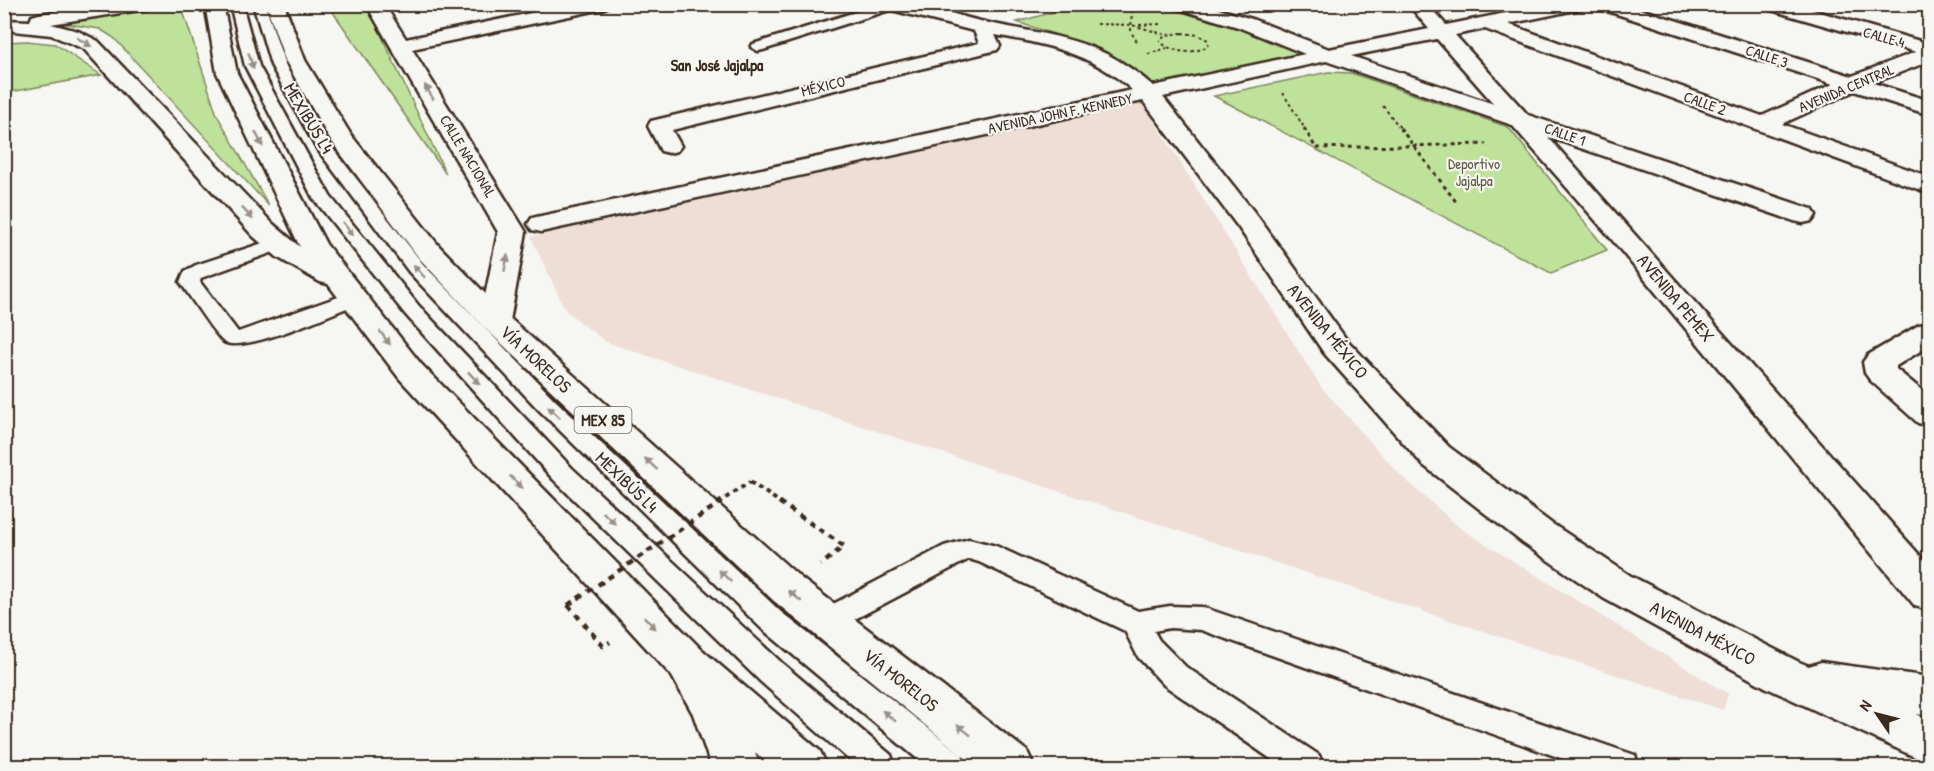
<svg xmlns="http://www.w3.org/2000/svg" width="1934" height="771" font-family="'Patrick Hand',sans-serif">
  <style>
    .built { fill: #eeded5 }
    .green { fill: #bfe29b; stroke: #7d865c; stroke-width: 1.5 }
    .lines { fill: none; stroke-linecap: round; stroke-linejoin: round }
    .lane-casing { stroke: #3b2a1e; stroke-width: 5 }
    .street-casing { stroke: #3b2a1e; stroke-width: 5 }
    .primary-casing { stroke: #3b2a1e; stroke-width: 5 }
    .highway-casing { stroke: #3b2a1e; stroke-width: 5 }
    .path-far3 { stroke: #3b2a1e; stroke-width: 2; stroke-dasharray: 3 3; stroke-linecap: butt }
    .path-far2 { stroke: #3b2a1e; stroke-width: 3; stroke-dasharray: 4 4; stroke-linecap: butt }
    .path-far1 { stroke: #3b2a1e; stroke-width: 4; stroke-dasharray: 4.5 4.5; stroke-linecap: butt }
    .path { stroke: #3b2a1e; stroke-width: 4.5; stroke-dasharray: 6 6; stroke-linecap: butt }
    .lane { fill: #f6f6f2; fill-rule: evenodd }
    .street { fill: #f6f6f2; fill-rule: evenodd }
    .primary { fill: #f6f6f2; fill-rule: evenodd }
    .highway { fill: #f6f6f2; fill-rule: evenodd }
    .path-bridge-far1 { stroke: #3b2a1e; stroke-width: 4; stroke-dasharray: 4.5 4.5; stroke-linecap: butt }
    .path-bridge { stroke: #3b2a1e; stroke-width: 4.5; stroke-dasharray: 6 6; stroke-linecap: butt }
    .oneway { fill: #989088 }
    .labels { text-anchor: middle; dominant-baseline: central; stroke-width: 4.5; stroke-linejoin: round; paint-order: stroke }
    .far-street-label { font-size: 15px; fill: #3b2a1e; stroke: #f6f6f2 }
    .far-park-label { font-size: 15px; fill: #5c583d; stroke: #f6f6f2 }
    .far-neighbourhood-label { font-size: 16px; font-weight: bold; fill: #3b2a1e; stroke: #f6f6f2 }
    .shield { fill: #f6f6f2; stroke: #73675e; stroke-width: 1.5 }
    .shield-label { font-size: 16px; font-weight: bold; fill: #3b2a1e }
    .street-label { font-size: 18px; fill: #3b2a1e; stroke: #f6f6f2 }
  </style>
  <rect width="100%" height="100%" fill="#f6f6f2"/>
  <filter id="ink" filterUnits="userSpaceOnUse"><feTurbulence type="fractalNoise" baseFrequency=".0167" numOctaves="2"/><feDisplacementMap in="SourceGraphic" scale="12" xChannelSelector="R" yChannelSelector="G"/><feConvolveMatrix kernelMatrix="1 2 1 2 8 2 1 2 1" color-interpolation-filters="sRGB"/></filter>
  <g filter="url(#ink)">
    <path class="built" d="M1143 103 1321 387 1398 473 1461 529 1728 694 1723 710 606 342 566 311 531 237Z"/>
    <path class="green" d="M172 5H181L217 115 269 206 114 38 100 29 55 22Z
      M328 5H367L446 174Z
      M1079 5C1105 5 1148 0 1172 5 1214 13 1269 34 1307 55L1155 88C1120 50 1064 38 1017 22Z
      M27 41 55 44 101 75 5 93V42Z
      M1328 72 1351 73 1508 127 1607 250 1551 273 1214 96Z"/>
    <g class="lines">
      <defs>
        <path id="lane" d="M230 4H242L259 66 330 196 419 306 572 468 783 664 891 755 895 766H856L761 682 554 480 405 314 313 198 245 66Z
          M253 4H265L285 65 330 145 423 264 555 400 781 612 962 755 966 766H926L761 628 539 410 409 272 315 146 271 65Z
          M881 4 898 5 896 8 763 50 758 51 751 47 753 44Z
          M278 238 285 240 287 244 285 248 201 278 200 282 238 332 347 294H361L364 298 361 302C336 312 245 354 224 342 216 337 188 293 180 282L185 271 196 265Z
          M969 539 996 546 1138 611 1170 606 1202 607 1623 751 1635 755 1639 766H1583L1201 630 1170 628 1154 631 1159 640 1186 667 1319 755 1323 766H1281L1164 685 1138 657 1125 631 979 562 969 559 836 629 826 633 816 629 812 621 816 613 944 546Z"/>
        <path id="street" d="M366 4H384L406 39 574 4H612L603 9 412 49 526 232 510 321 506 327 495 330 484 327 480 321 498 232Z
          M881 4C892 4 903 3 913 4 936 7 958 16 980 21 1050 37 1095 35 1153 86L1305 54 1238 27 1175 8 1172 4H1202L1252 19 1329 49 1429 29 1408 4H1427L1446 25 1550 4H1589L1580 9 1508 24 1762 116 1833 84 1598 8 1595 4H1624L1852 76 1916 52 1764 8 1761 4H1792L1930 44V61L1873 83 1930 101V115L1854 91 1782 124 1930 177V189L1923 191 1485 29 1455 35 1528 115 1812 209 1816 215 1812 221 1803 223 1794 221 1548 137 1930 567V611L1915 606 1604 230 1512 125 1326 61 1163 97 1258 217 1346 339 1449 447 1551 523 1631 576 1799 662 1809 666 1821 662 1930 677V716L1916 714 1930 720V764L1767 688 1603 598 1523 543 1423 465 1324 353 1239 228 1143 101 541 232 532 230 528 224 532 218 541 216 1132 90C1093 54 1046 44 995 35L1000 46 997 50 672 130 681 146 677 151 669 153 661 151 648 126 651 121 979 43 974 31 884 8ZM1437 39 1494 104 1351 56Z
          M1930 323V345L1896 366V369L1930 397V426L1918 423 1870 380 1865 373 1863 362 1868 355 1919 325Z"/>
        <path id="primary" d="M106 4H155L146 9 51 24 78 31 98 41 273 224 300 247 217 73 205 4H223L237 73 326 244 421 364 701 649 820 751 827 766H770L671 675 399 378 328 284 320 282 277 257 253 236 84 49 51 35 4 30V20L30 21 32 16 39 14Z
          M266 4H284L305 60 351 135 439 246 506 315 802 579 1027 751 1034 766H975L774 601 484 327 419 258 329 138 285 60Z"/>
        <path id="highway" d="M686 644C692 646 699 647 703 651 725 676 752 735 759 766H711L693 714 664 662 671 649Z"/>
      </defs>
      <use href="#lane" class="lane-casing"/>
      <use href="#street" class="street-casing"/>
      <use href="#primary" class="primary-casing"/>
      <use href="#highway" class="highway-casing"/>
      <path class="path-far3" d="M1132 4 1131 32 1138 43
        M1097 24 1132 25 1167 35
        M1139 25 1161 24
        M1182 33 1198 35 1208 40V46C1192 55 1174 53 1160 42V39L1167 35Z
        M1148 54 1167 48
        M1283 93 1305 129
        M1383 106 1401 129"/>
      <path class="path-far2" d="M1304 128 1316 148 1486 144
        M1400 128 1457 203"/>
      <path class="path-far1" d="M750 482 781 503"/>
      <path class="path" d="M779 502 844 546 821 565
        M568 605 603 646 610 642"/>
      <use href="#lane" class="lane"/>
      <use href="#street" class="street"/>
      <use href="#primary" class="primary"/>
      <use href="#highway" class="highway"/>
      <path class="path-bridge-far1" d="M718 503 750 482"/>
      <path class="path-bridge" d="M568 605 721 502"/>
    </g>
    <defs><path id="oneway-solid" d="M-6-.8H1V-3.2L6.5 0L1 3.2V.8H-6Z" transform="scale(1.5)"/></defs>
    <g class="oneway">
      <use href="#oneway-solid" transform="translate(84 42) rotate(31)"/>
      <use href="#oneway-solid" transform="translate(251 61) rotate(72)"/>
      <use href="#oneway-solid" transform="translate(429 92) rotate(-121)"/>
      <use href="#oneway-solid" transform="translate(259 139) rotate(64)"/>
      <use href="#oneway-solid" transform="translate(247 213) rotate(47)"/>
      <use href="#oneway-solid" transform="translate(348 229) rotate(52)"/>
      <use href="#oneway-solid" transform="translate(506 263) rotate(-79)"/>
      <use href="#oneway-solid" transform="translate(419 271) rotate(-132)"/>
      <use href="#oneway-solid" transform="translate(385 338) rotate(53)"/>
      <use href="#oneway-solid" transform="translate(474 378) rotate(47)"/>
      <use href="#oneway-solid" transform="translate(554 412) rotate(-136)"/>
      <use href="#oneway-solid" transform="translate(651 464) rotate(-137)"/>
      <use href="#oneway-solid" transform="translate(516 482) rotate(46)"/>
      <use href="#oneway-solid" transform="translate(609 518) rotate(44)"/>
      <use href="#oneway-solid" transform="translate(725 576) rotate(-136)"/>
      <use href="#oneway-solid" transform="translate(795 596) rotate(-140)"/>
      <use href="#oneway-solid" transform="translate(650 623) rotate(47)"/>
      <use href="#oneway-solid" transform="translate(889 716) rotate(-141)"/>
      <use href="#oneway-solid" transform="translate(964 730) rotate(-142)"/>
    </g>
  </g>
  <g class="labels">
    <g class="far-street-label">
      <text transform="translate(1884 37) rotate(16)">CALLE 4</text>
      <text transform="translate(1767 56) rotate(18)">CALLE 3</text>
      <text transform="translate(823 86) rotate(-14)">MÉXICO</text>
      <text transform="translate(1846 88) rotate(-23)">AVENIDA CENTRAL</text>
      <text transform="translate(1705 103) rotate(20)">CALLE 2</text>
      <text transform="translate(1060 113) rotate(-12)">AVENIDA JOHN F. KENNEDY</text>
      <text transform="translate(1565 134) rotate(19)">CALLE 1</text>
      <text transform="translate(468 156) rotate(59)">CALLE NACIONAL</text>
    </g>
    <g class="far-park-label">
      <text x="1474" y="163">Deportivo<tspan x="1474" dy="17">Jajalpa</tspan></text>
    </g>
    <g class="far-neighbourhood-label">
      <text x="717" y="65">San José Jajalpa</text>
    </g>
    <rect class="shield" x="574.5" y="407" width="57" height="26" rx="4.5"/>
    <g class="shield-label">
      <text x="603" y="420">MEX 85</text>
    </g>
    <g class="street-label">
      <text transform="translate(309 118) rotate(59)">MEXIBÚS L4</text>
      <text transform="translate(1676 298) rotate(50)">AVENIDA PEMEX</text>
      <text transform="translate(1328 331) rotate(51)">AVENIDA MÉXICO</text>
      <text transform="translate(536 359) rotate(43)">VÍA MORELOS</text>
      <text transform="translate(627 482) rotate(44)">MEXIBÚS L4</text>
      <text transform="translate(1703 633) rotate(28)">AVENIDA MÉXICO</text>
      <text transform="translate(901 680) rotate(38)">VÍA MORELOS</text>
    </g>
  </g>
  <rect width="1934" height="771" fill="none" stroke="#f6f6f2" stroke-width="24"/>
  <rect x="12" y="12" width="1910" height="747" fill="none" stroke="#3b2a1e" stroke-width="2" filter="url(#ink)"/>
  <g transform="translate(1877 714) rotate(305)" stroke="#f6f6f2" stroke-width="4.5" paint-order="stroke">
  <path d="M0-4.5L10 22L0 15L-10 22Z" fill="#3b2a1e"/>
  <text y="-9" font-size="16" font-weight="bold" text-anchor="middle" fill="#3b2a1e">N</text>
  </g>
</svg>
